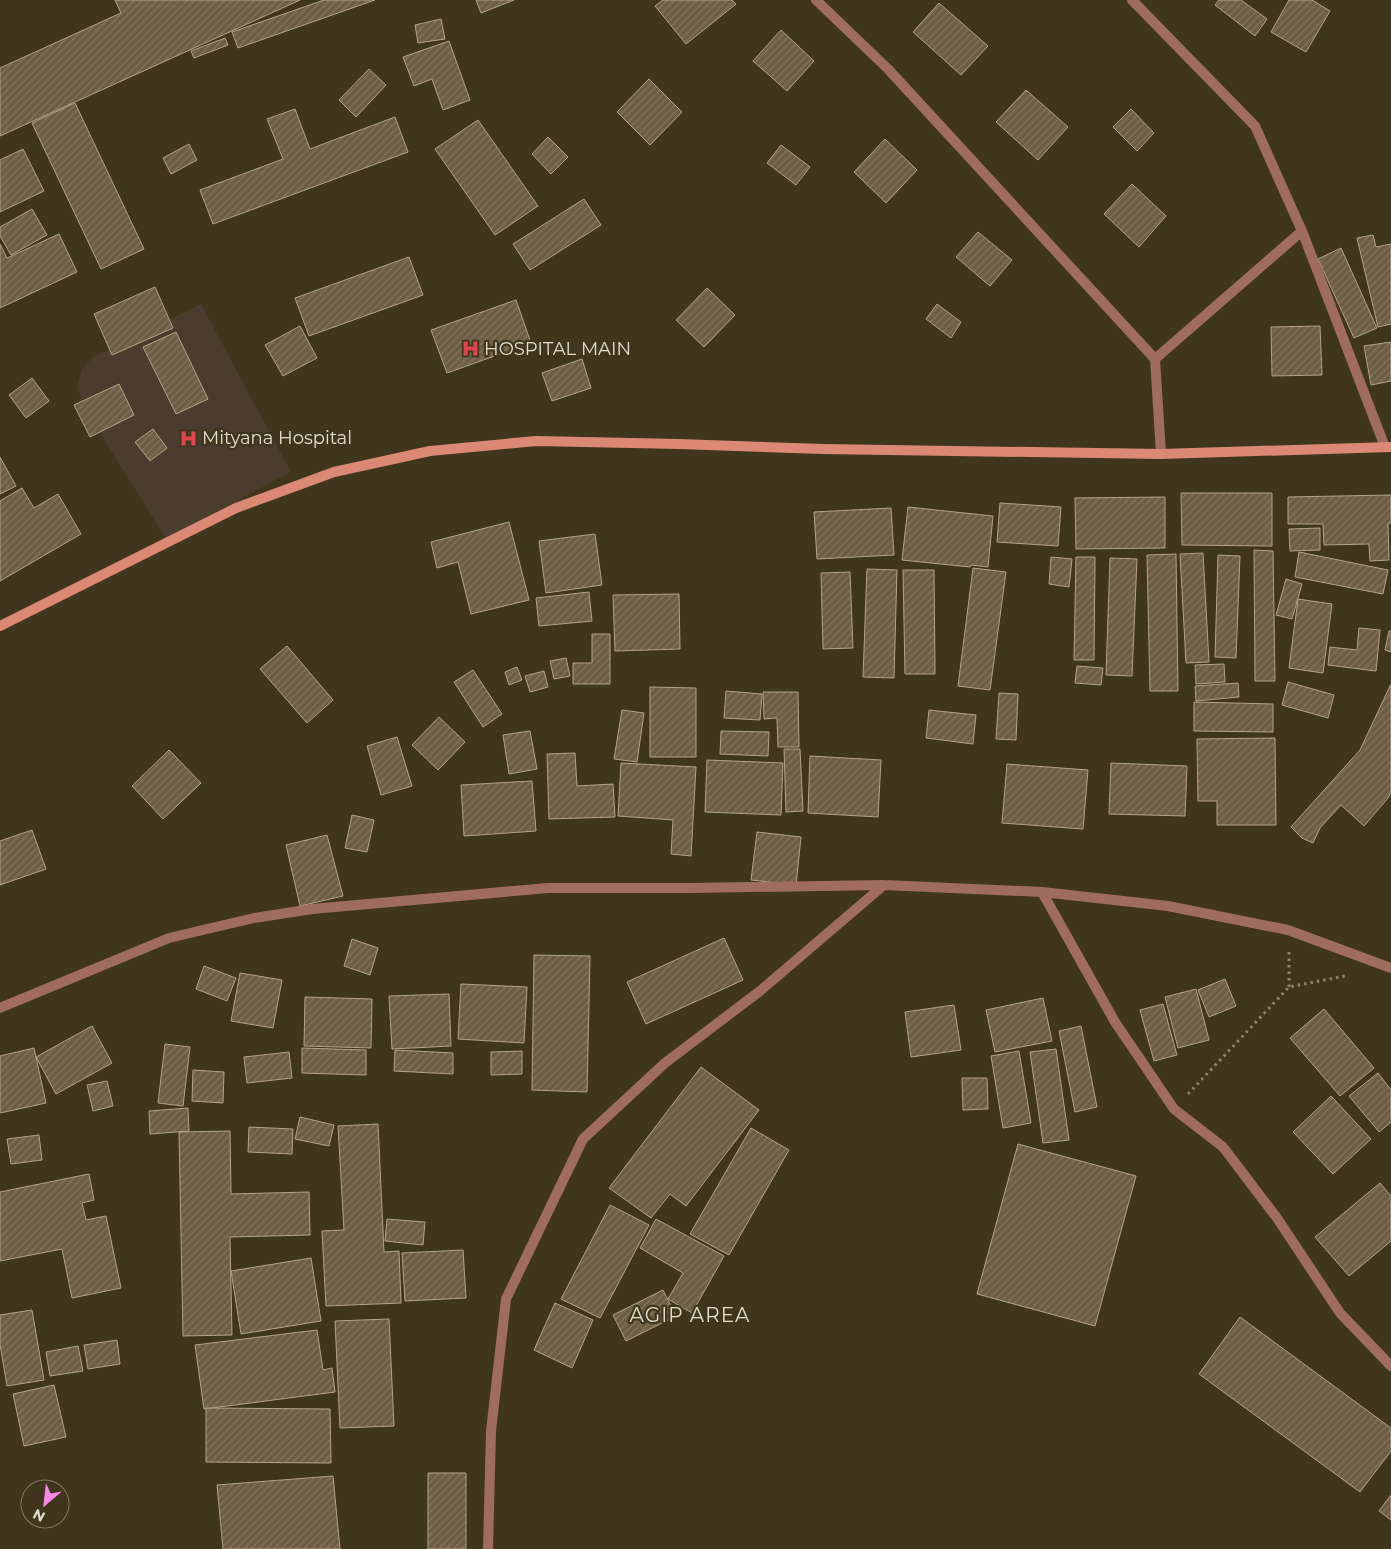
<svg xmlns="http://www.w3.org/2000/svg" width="1391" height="1549" font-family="Montserrat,sans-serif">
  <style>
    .medical { fill: #4a3c2e }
    .building { fill: url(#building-hatch); stroke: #b5a389 }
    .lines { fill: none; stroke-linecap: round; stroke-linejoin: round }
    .path { stroke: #8b8470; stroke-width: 3; stroke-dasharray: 2.5 4; stroke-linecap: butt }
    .street { stroke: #a16c60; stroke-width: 10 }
    .secondary { stroke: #db8975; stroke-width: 10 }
    .labels { text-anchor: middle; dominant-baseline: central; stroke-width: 4.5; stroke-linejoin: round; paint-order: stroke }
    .poi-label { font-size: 18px; fill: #e1dccd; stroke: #3f361d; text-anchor: start }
    .quarter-label { font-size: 20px; letter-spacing: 1px; fill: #e1dccd; stroke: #3f361d }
  </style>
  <defs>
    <pattern id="building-hatch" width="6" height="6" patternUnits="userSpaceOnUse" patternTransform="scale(1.25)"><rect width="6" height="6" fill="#6d5d45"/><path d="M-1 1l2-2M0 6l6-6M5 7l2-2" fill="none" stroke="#82745f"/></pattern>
  </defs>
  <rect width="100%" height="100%" fill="#3f361d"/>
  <path class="medical" d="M201 304 291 472 166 539 82 404 77 386 82 369 93 357Z"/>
  <path class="building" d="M115 0H300L0 136V68L121 13Z
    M324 0H375L238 48 232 32Z
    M476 0H514L481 13Z
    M663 0H732L736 4 686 44 655 6Z
    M1219 0H1241L1267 19 1255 36 1215 5Z
    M1289 0H1312L1330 11 1306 52 1271 32Z
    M939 3 988 46 961 75 913 32Z
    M441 19 445 39 418 43 415 25Z
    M781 30 814 61 787 91 753 61Z
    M225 38 228 45 194 58 191 51Z
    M449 41 470 100 443 110 432 79 414 86 403 57Z
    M369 69 386 85 356 117 339 100Z
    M649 79 682 112 650 145 617 112Z
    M1026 90 1068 127 1038 160 996 122Z
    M75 103 144 249 101 269 32 123Z
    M295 109 310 149 395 117 408 152 213 224 200 190 283 159 267 119Z
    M1131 109 1154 133 1137 151 1113 127Z
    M478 120 538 206 495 235 435 149Z
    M548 137 568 157 551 174 532 154Z
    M885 139 917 170 886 203 854 172Z
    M189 144 197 160 171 174 163 158Z
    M781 145 810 167 796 185 767 163Z
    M23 149 44 191 0 212V160Z
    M1132 184 1166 216 1139 247 1104 214Z
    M584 199 601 225 530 270 513 244Z
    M32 209 47 235 11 255 0 236V227Z
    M978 232 1012 260 990 286 956 257Z
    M59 234 77 272 0 308V244L7 258Z
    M1373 235 1376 247 1391 244V324L1378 327 1357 238Z
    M1341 248 1377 328 1354 338 1318 259Z
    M409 257 423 295 309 336 295 298Z
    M155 287 173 328 112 355 94 314Z
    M707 288 735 315 704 347 676 320Z
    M516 300 531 343 447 373 431 330Z
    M937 304 961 322 951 338 926 319Z
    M300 326 317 358 283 376 265 345Z
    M1320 326 1322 375 1272 376 1271 327Z
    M176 332 208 399 176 414 143 347Z
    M1391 342V381L1371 385 1364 346Z
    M582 359 591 388 552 401 542 373Z
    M32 378 49 401 26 418 9 395Z
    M119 384 134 415 90 437 74 405Z
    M153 429 167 448 150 461 135 442Z
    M0 457 16 486 0 494Z
    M22 488 34 508 58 494 81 534 0 581V501Z
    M1181 493H1272V546L1182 545Z
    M1391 495V523H1388L1389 560 1370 561 1369 544 1324 545 1323 524H1288V497Z
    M1165 497V548L1076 549 1075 498Z
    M1000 503 1061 507 1058 546 997 542Z
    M908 507 993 516 988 567 971 565 970 567 902 560Z
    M891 508 894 555 817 559 814 512Z
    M509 522 529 600 471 614 458 562 437 568 431 542Z
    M1320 528V550L1290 551 1289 529Z
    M595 534 602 585 546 593 539 541Z
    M1254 550 1273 551 1275 681H1255Z
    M1299 552 1388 570 1383 594 1295 577Z
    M1203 553 1209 662 1186 663 1180 554Z
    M1176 554 1178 691H1150L1147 555Z
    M1218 555 1240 556 1236 658 1215 657Z
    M1051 557 1072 559 1069 587 1049 584Z
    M1076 557H1095L1094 660H1074Z
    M1110 558 1137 559 1132 676 1106 675Z
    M973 568 1006 572 990 690 958 686Z
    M867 569 897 570 894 678 863 677Z
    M903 570H934L935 674H905Z
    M850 572 853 648 823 649 821 573Z
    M1286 579 1302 584 1292 619 1276 615Z
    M589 592 592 621 539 626 536 598Z
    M679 594 680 649 615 651 613 595Z
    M1298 599 1332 604 1323 673 1289 668Z
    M1359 628 1380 630 1376 671 1328 665 1330 647 1357 650Z
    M1389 631H1391V652L1385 650Z
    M592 634H610V684H573V663H592Z
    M287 646 333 700 307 723 260 669Z
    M566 658 570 676 554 679 550 661Z
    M1224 664 1225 682 1196 684 1195 665Z
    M1077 666 1103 668 1101 685 1075 683Z
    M517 667 522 680 509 685 505 672Z
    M473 670 502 714 483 727 454 682Z
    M544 671 548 687 530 692 525 676Z
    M1288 682 1334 695 1328 718 1282 705Z
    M1238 683 1239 697 1196 701 1195 686Z
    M1391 684V792L1388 798 1364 826 1341 805 1320 828 1313 843 1302 838 1291 827 1360 750Z
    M650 687 696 688V757H650Z
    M726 691 762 694 760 720 724 718Z
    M763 692H798L799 747H778L777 718 764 719Z
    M999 693 1018 694 1016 740 996 739Z
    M1194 702 1273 704V732L1194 731Z
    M622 710 644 713 637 762 614 759Z
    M929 710 976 715 973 744 926 738Z
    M439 717 465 742 438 770 412 745Z
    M530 731 537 769 509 774 503 735Z
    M721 731 769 732 768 756 720 754Z
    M397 737 412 786 381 795 367 746Z
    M1275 738 1276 825H1217V801H1198L1197 739Z
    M784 749H800L803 811 786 812Z
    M169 750 201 783 163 819 132 786Z
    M575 753 577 786 613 784 615 817 549 819 547 754Z
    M810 756 881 760 878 817 808 813Z
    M707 760 783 763 781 815 705 812Z
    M621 763 696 767 691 856 671 854 673 820 618 816Z
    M1111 763 1187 766 1185 816 1109 814Z
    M1007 764 1088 770 1083 829 1002 823Z
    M532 781 536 831 464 836 461 785Z
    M352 815 374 820 367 852 345 848Z
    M32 830 46 869 0 885V841Z
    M757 832 801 837 796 885 751 880Z
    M327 835 343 896 300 906 286 845Z
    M724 938 743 980 646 1024 627 982Z
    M352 939 378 948 370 975 344 966Z
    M534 955 590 956 587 1092 532 1090Z
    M204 966 236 978 227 1001 196 989Z
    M240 973 282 980 273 1028 231 1021Z
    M1225 979 1236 1006 1209 1017 1198 990Z
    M461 984 527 987 524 1043 458 1039Z
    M1196 989 1209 1040 1178 1048 1165 997Z
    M449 994 451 1046 392 1049 389 996Z
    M305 997 372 999 371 1048 304 1046Z
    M1043 998 1052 1041 995 1052 986 1010Z
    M1163 1004 1177 1055 1154 1061 1140 1010Z
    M954 1005 961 1050 911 1057 905 1012Z
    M1324 1009 1374 1068 1340 1096 1290 1038Z
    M92 1026 112 1063 56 1094 36 1057Z
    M1081 1026 1097 1107 1075 1112 1059 1031Z
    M165 1044 190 1047 183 1106 158 1103Z
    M34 1048 46 1103 0 1113V1056Z
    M302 1048 366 1050V1075L302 1073Z
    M1056 1049 1069 1140 1043 1143 1030 1052Z
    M395 1050 453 1053V1074L394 1071Z
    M522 1051V1074L491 1075V1052Z
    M1019 1051 1031 1123 1003 1128 991 1056Z
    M289 1052 292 1078 247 1083 244 1057Z
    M701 1067 759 1110 686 1206 670 1194 651 1218 609 1188Z
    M193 1070 224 1072 223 1103 192 1101Z
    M1378 1073 1391 1090V1122L1379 1132 1349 1096Z
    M962 1078H987L988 1109 963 1110Z
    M107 1081 113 1106 93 1111 87 1085Z
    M1331 1096 1371 1139 1333 1174 1293 1132Z
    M188 1108 189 1131 150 1134 149 1111Z
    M300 1117 334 1125 329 1146 295 1139Z
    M378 1124 384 1252 399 1251 401 1303 326 1306 322 1231 344 1230 338 1126Z
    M249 1127 293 1129 292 1154 248 1152Z
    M751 1128 789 1150 729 1255 690 1234Z
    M230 1131 231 1194 309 1192 310 1235 230 1237 232 1335 183 1336 179 1132Z
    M39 1135 42 1160 11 1164 7 1139Z
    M1018 1144 1136 1176 1095 1326 977 1294Z
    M89 1174 94 1200 82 1203 86 1220 106 1216 121 1288 72 1298 62 1249 0 1261V1192Z
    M1380 1183 1391 1196V1241L1349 1276 1315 1237Z
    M610 1205 649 1225 600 1318 561 1299Z
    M387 1219 425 1222 423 1245 385 1241Z
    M656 1219 724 1256 692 1313 668 1299 683 1273 640 1248Z
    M463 1250 466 1298 405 1301 402 1253Z
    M311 1258 321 1321 241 1334 231 1271Z
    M663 1290 676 1316 626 1341 613 1315Z
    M555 1303 593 1320 572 1368 534 1350Z
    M32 1310 44 1380 7 1386 0 1344V1315Z
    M1240 1317 1391 1428V1451L1360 1492 1199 1374Z
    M389 1319 394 1426 340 1428 335 1321Z
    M317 1330 323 1370 332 1368 335 1392 204 1409 195 1345Z
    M117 1340 120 1364 88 1369 84 1345Z
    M78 1346 83 1371 50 1376 46 1352Z
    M54 1385 66 1437 24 1446 13 1394Z
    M206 1408 330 1409 331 1463 206 1462Z
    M428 1473H466V1549H428Z
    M333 1476 340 1549H223L217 1485Z
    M1391 1495V1520L1379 1511Z"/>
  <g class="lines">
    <path class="path" d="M1289 952V987
      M1188 1094 1289 987 1345 976"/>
    <path class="street" d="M816 0 888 69 1155 359 1161 454
      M1132 0 1255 126 1302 231 1385 447
      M1155 359 1302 231
      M1042 892 1115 1022 1174 1109 1223 1147 1277 1218 1340 1313 1391 1366
      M0 1008 169 938 254 918 312 909 548 888H690L884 885 1042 892 1168 906 1288 930 1391 968
      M488 1549 491 1431 506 1299 583 1139 665 1063 760 991 884 885"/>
    <path class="secondary" d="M0 626 236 508 334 472 430 451 536 441 679 444 823 449 1161 454 1391 447"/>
  </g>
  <defs>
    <symbol id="hospital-bare" viewBox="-9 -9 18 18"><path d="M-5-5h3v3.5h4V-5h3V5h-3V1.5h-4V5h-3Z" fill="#e0444e" stroke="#3f361d" stroke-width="2.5" paint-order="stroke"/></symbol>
  </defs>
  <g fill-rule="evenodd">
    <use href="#hospital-bare" x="458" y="336" width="25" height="25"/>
    <use href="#hospital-bare" x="176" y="426" width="25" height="25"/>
  </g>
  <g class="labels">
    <g class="poi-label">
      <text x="484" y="349">HOSPITAL MAIN</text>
      <text x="202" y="438">Mityana Hospital</text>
    </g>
    <g class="quarter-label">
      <text x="690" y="1315">AGIP AREA</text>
    </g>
  </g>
  <g transform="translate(45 1504) rotate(208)"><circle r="24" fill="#3f361d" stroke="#807863"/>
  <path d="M0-4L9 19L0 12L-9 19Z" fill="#fa87e7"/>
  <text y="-8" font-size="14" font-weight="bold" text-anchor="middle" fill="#e1dccd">N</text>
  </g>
</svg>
